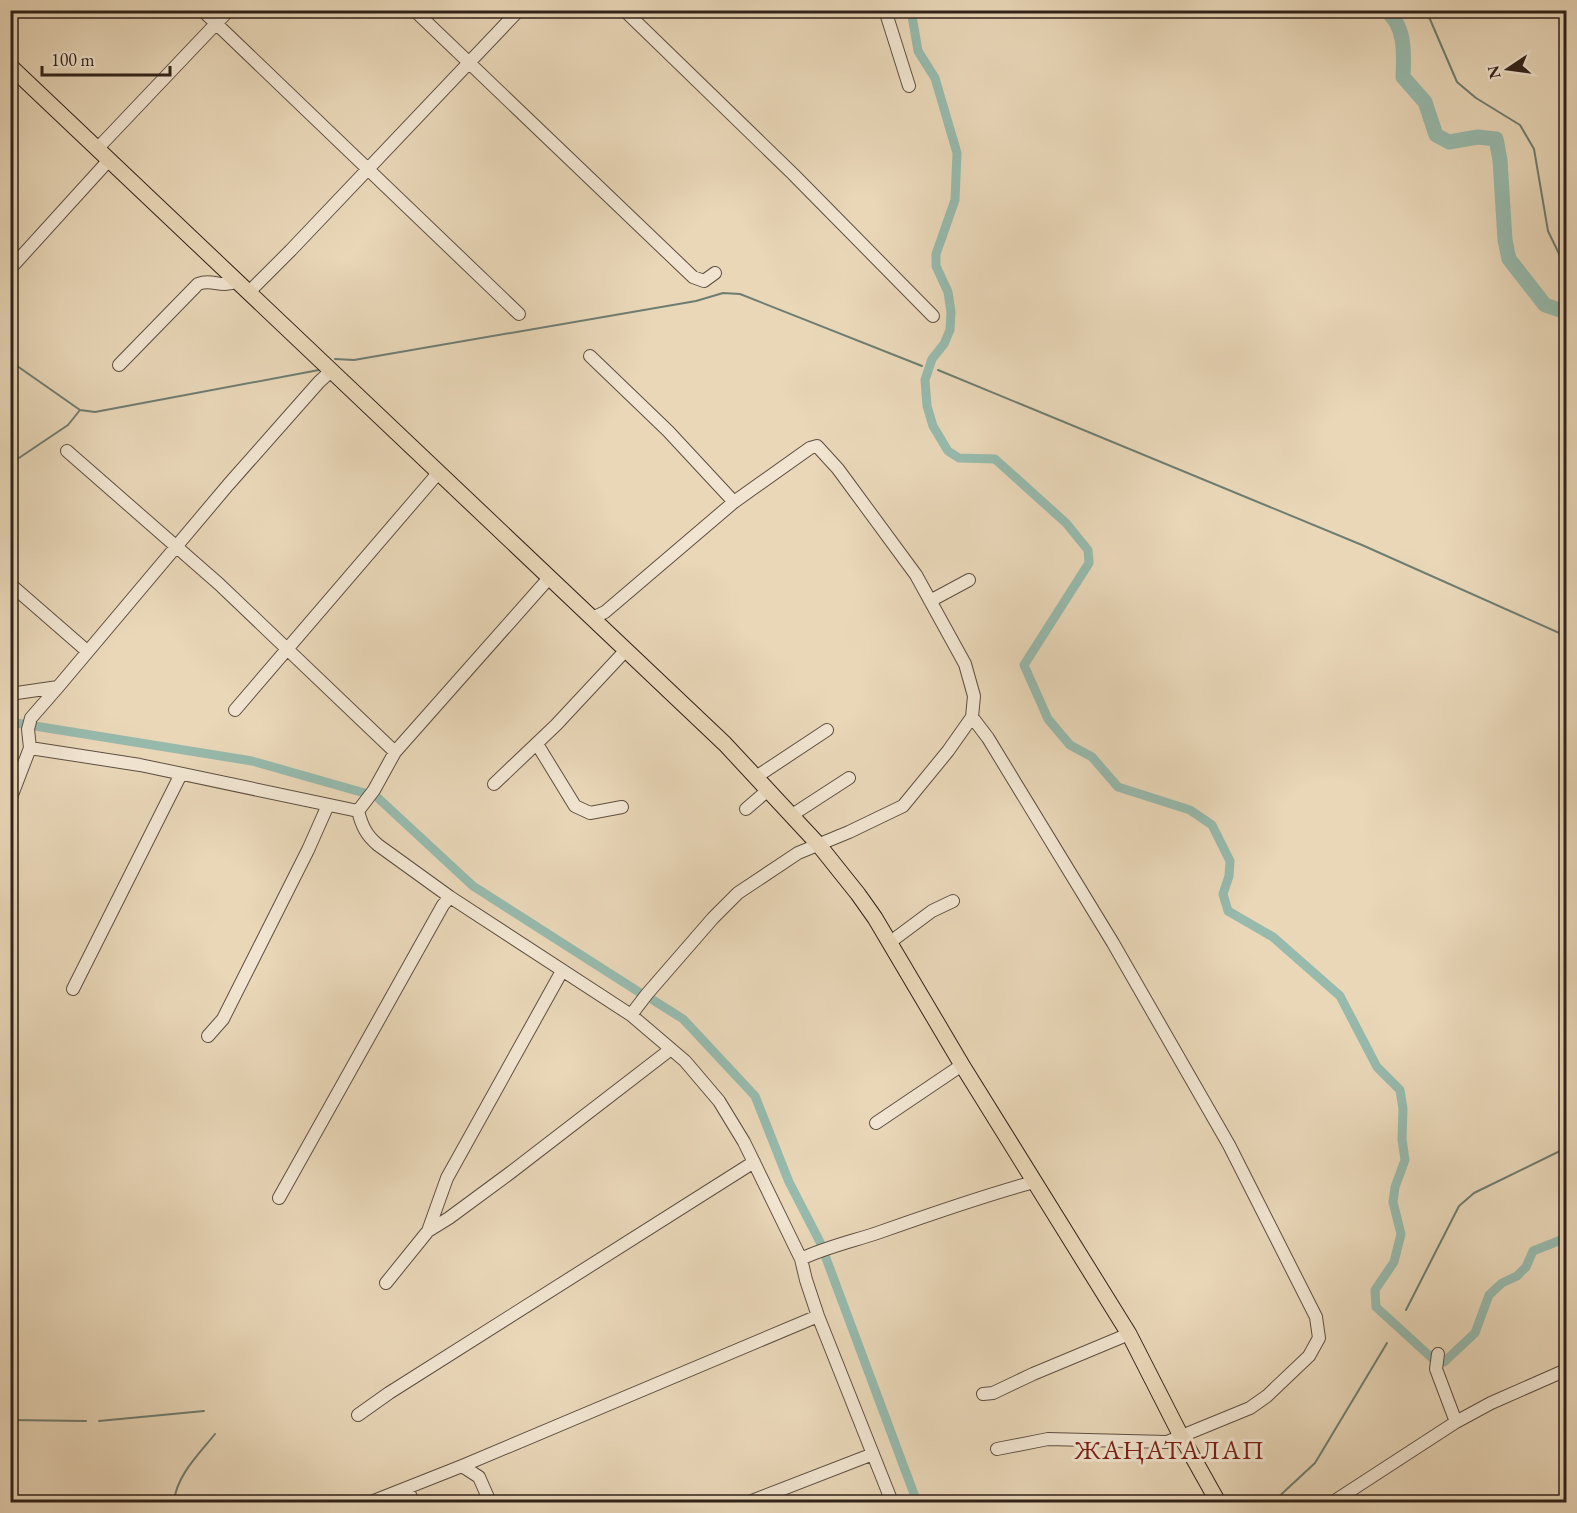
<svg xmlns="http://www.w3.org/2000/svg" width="1577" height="1513" font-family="'EB Garamond',serif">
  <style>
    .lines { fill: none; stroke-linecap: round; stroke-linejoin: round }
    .stream { stroke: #6e7d72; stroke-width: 2 }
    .canal { stroke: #97baad; stroke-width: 9 }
    .river { stroke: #97baad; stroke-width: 15 }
    .minor-casing { stroke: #5e4f42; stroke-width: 14 }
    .major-casing { stroke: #30221a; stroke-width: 17 }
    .minor { stroke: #f1e5d1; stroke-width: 12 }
    .major { stroke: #e9d7b8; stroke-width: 15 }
    .labels { text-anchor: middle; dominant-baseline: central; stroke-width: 6; stroke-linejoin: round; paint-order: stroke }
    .quarter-label { font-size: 27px; letter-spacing: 1.5px; fill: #7a1f14; stroke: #f1e5d1 }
  </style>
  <rect width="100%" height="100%" fill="#e9d7b8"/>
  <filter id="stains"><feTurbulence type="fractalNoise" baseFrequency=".00333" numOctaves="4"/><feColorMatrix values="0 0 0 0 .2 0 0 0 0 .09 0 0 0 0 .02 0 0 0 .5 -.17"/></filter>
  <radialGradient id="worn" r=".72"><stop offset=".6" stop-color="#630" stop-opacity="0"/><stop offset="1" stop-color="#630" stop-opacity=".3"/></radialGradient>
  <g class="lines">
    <path class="stream" d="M1426 10 1457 82 1476 98 1520 125 1534 149 1548 231 1562 260 1566 263
      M335 359 354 360 696 301 723 293 740 294 922 366
      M10 361 80 410 95 412 319 370
      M938 370 1362 545 1566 636
      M10 464 68 425 80 410
      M1406 1310 1459 1206 1474 1193 1566 1148
      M10 1420 86 1421
      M99 1421 204 1411
      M174 1502C176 1476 199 1454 215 1434
      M1273 1502 1315 1463 1387 1343"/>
    <path class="canal" d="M911 10 918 51 935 78 957 153 955 200 936 254V266L948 292 951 312 950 330 944 344 932 359 925 380 927 406 933 426 948 451 959 458 995 459 1066 523 1088 550 1089 563 1024 665 1048 719 1070 745 1092 757 1118 787 1190 810 1212 825 1230 861 1229 876 1223 894 1228 911 1273 937 1340 996 1377 1067 1400 1090 1403 1109 1402 1139 1405 1160 1395 1187 1393 1202 1401 1234 1394 1262 1375 1290 1376 1307 1433 1359 1444 1362 1475 1333 1489 1295 1502 1283 1517 1276 1526 1267 1533 1251 1566 1238
      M10 722 252 761 368 794
      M378 798 473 886 642 994
      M653 1000 683 1019 755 1096 789 1182 820 1242 917 1502"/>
    <path class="river" d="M1385 10C1406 25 1404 54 1403 77L1425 102 1436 135 1449 142 1478 137 1496 139 1500 160 1505 240 1509 259 1545 305 1566 312"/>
    <defs>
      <path id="minor" d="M202 10 519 314
        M414 10 693 277 704 281 715 273
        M624 10 793 174 933 316
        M885 10 909 86
        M97 149 229 10
        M10 269 109 160
        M249 292 291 250 519 10
        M590 356 668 431 734 502
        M119 365 198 284C213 278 220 289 237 281
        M67 451 219 584 395 752
        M549 578 395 752 374 790 358 811C362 826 366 835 378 845L450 897 631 1015 685 1061 719 1101 744 1142 801 1259 806 1280 818 1316 892 1502
        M10 584 87 651
        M930 601 969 580
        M592 618 605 612 734 502 810 448 817 446 838 469 916 575 965 664 974 696 972 717 948 751 903 806 849 832 798 853 738 893 713 918 647 994 631 1015
        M10 694 58 687
        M235 710 439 472
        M972 717 988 738 1113 943 1229 1145 1316 1317 1319 1338 1309 1356 1267 1396 1250 1408 1167 1442 1048 1439 997 1449
        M537 744 575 806 590 813 622 807
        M30 748 140 765 358 811
        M756 777 827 730
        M494 784 556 725 626 650
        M10 800 30 748 28 729 31 718 58 687 228 485 319 382 332 370
        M746 809 768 790
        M792 815 849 778
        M889 943 932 911 953 901
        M73 989 181 774
        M208 1036 223 1019 308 850 328 805
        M876 1123 962 1065
        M279 1198 443 905 450 897
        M428 1231 449 1218 510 1173 671 1049
        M801 1259C826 1247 854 1241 880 1232 931 1214 982 1196 1034 1182
        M386 1283 428 1231 447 1178 562 971
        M1438 1354 1436 1369 1456 1422
        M983 1394 993 1393 1033 1374 1129 1334
        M358 1415 389 1393 754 1162
        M462 1466 479 1477 490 1502
        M407 1488 413 1502
        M371 1502 462 1466 818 1316
        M749 1502 873 1454
        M1333 1502 1456 1422 1491 1403 1566 1370"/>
      <path id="major" d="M10 66 725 744 818 844 858 894 875 918 962 1065 1129 1334 1181 1436 1218 1502"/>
    </defs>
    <use href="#minor" class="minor-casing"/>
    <use href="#major" class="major-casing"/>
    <use href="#minor" class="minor"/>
    <use href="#major" class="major"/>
  </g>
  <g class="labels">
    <g class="quarter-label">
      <text x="1170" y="1449">ЖАҢАТАЛАП</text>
    </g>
  </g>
  <rect width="1577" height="1513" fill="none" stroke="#e9d7b8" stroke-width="36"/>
  <rect x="12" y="12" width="1553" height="1489" fill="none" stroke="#30221a" stroke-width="3"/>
  <rect x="18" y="18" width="1541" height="1477" fill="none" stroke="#30221a" stroke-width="1.5"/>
  <g transform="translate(1508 69) rotate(257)" stroke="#f1e5d1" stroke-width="4.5" paint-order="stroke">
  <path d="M0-4.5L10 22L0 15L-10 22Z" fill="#30221a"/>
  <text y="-9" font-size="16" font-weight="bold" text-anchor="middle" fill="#30221a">N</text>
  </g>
  <path d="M42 66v9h128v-9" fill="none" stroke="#30221a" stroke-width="3"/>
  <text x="51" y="66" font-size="18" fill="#30221a" stroke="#f1e5d1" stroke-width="4.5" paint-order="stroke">100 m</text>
  <rect width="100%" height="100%" filter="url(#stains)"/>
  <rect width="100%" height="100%" fill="url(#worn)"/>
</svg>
